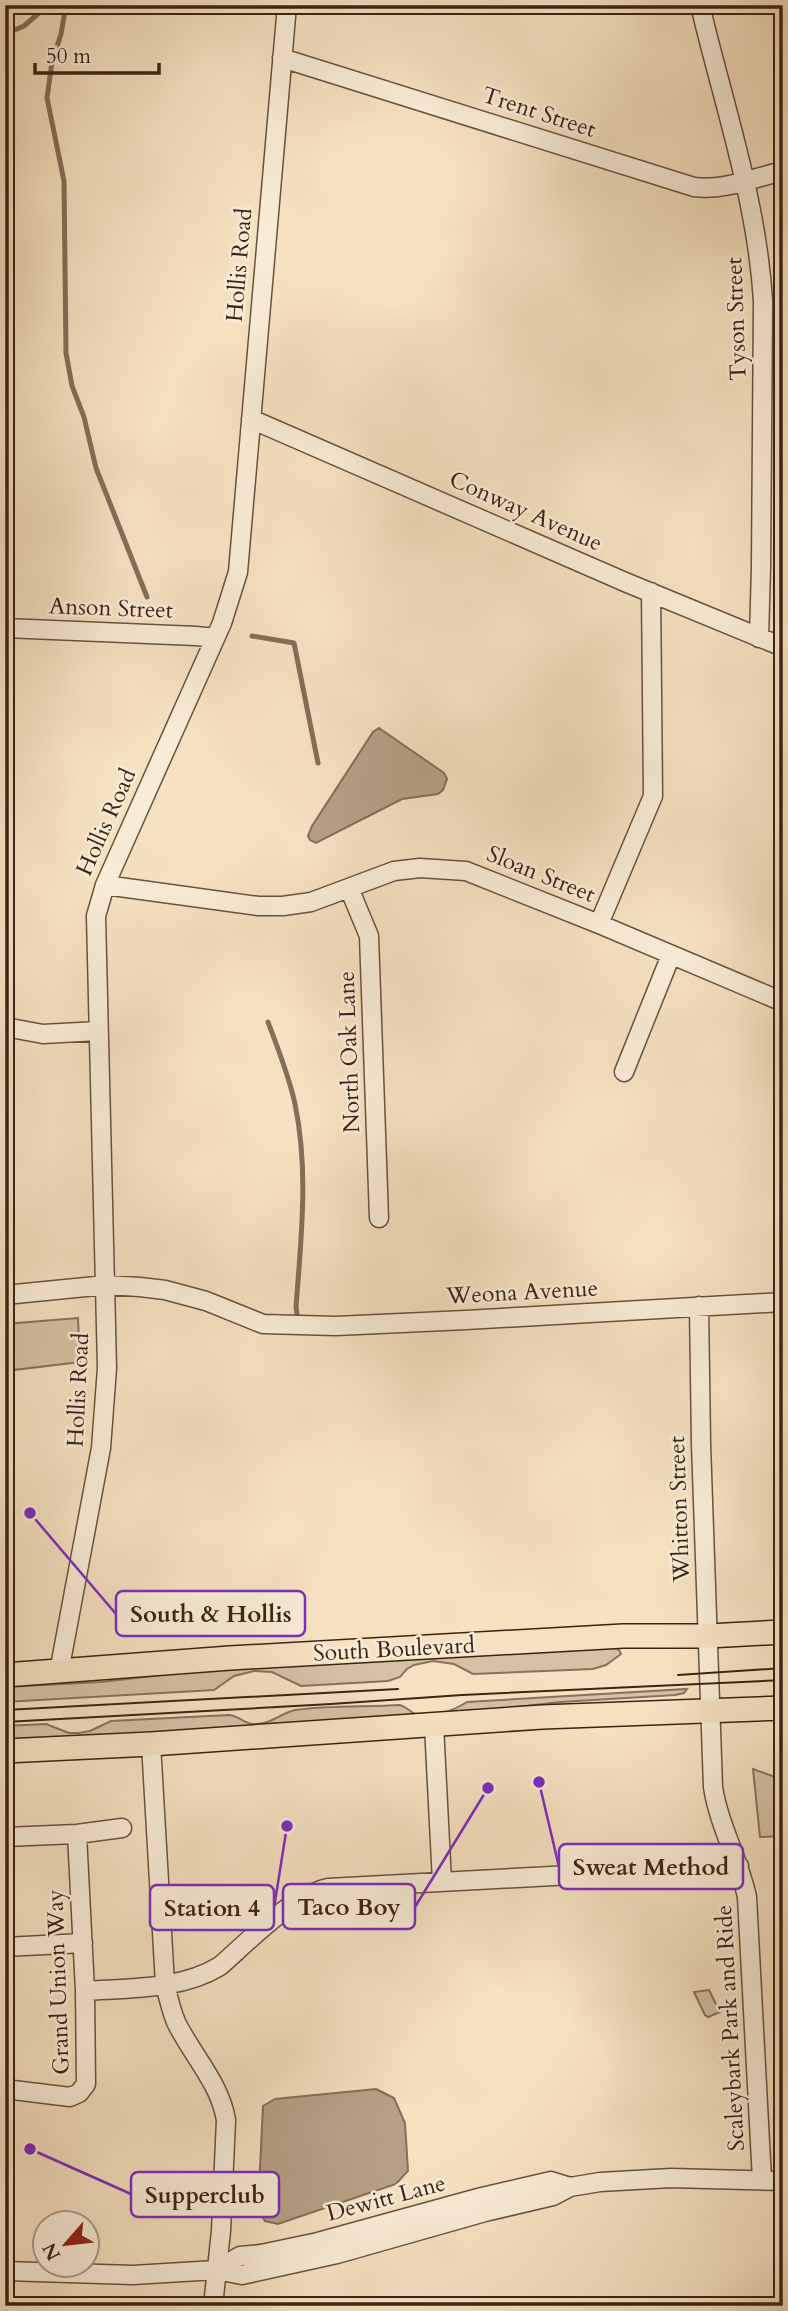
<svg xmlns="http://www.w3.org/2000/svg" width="788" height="2311" font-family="Cardo,serif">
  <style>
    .green { fill: #d6c1a4; stroke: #89725c; stroke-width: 2 }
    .water { fill: #b7a086; stroke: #866e58; stroke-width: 2 }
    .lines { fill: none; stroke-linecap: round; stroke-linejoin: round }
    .stream { stroke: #866e58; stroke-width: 5 }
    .minor-casing { stroke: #6a523f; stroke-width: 21 }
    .major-casing { stroke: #3c2314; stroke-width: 26 }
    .minor { stroke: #f9ecd7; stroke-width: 18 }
    .major { stroke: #f6e1c1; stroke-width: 23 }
    .tram { stroke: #3c2314; stroke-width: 2 }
    .labels { text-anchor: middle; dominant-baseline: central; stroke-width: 5; stroke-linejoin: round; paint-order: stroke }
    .street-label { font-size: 23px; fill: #3c2314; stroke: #f9ecd7 }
    .leader { fill: none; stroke: #7b2cbf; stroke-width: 2.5 }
    .callout-dot { fill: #7b2cbf; stroke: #f9ecd7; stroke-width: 2.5 }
    .callout { fill: #f9ecd7; stroke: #7b2cbf; stroke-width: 2.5 }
    .callout-label { font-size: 24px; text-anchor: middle; font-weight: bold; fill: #3c2314 }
  </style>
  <rect width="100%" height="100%" fill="#f6e1c1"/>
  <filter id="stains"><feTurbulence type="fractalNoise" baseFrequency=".00286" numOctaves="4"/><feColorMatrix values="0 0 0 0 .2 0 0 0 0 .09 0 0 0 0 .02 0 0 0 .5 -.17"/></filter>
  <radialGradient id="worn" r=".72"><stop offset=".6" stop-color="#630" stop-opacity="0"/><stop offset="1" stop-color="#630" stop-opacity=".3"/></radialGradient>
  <path class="green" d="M78 1318 80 1362 5 1371V1324Z
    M615 1648 619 1650 621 1654 606 1665 593 1669 473 1674 454 1664 433 1661 414 1665 407 1669 400 1677 388 1681 301 1686 272 1672 254 1671 234 1676 214 1690 5 1702V1687L101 1682 229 1667Z
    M687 1689 684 1693 675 1695 561 1702 422 1718 5 1741V1726L46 1724 69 1733H79L90 1731 111 1721 229 1715C240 1716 244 1724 254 1724 270 1725 281 1713 295 1710 327 1705 367 1707 400 1705 407 1707 409 1711 415 1714 429 1721 456 1709 467 1702Z
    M753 1769 778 1778H783V1836L760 1837Z
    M709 1990 720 2012 708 2017 705 2015 694 1992Z"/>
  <path class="water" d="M379 728 444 773 447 779 443 790 438 794 402 799 316 843 310 840 308 836 312 826 373 732Z
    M376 2089 394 2098 405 2123 408 2171 396 2184 278 2224 265 2221 258 2210 263 2106 275 2099Z"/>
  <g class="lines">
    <path class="stream" d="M66 5 61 34 52 62 47 98 64 181 66 353 72 386 84 417 96 468 147 597
      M5 34 24 26 48 5
      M252 636 294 643 318 763
      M268 1022C278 1049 289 1076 295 1104 309 1171 301 1239 296 1307L298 1320"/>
    <defs>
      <path id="minor" d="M700 5C723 103 757 200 763 301L761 567 759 638
        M282 58 694 187C724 191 753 178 783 171
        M251 419 625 582 783 647
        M5 628 196 636 215 638
        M105 885 258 906H283L311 902 394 871 420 868 466 871 599 924 783 1002
        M349 888 369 936 379 1218
        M599 924 653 796 651 592
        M5 1027 43 1034 98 1031
        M624 1072 671 955
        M5 1295 106 1285 140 1287 165 1290 206 1301 263 1324 336 1326 466 1320 783 1302
        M699 1306 701 1444 713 1787C719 1826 739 1859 747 1897L762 2180
        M59 1672 101 1448 107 1368 96 916 105 885 222 623 238 572 287 5
        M434 1725 442 1882
        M151 1744 165 1984C168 1997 171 2010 176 2022 192 2055 220 2083 226 2120L221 2231 213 2306
        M5 1837 77 1834 122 1828
        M5 1947 83 1943
        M85 1991C130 1988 181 1990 220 1966 250 1940 290 1897 328 1888L739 1866
        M5 2089 70 2097 79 2093 86 2084 85 1991 77 1834
        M216 2270 240 2256 261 2254 318 2242 482 2197 551 2181 570 2187
        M5 2271 133 2275 216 2270 242 2275 337 2254 485 2212 553 2196 570 2187 600 2182 671 2178 783 2181"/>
      <path id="major" d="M5 1675 230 1658 623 1636H708L783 1632
        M5 1751 151 1744 542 1717 783 1708"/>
    </defs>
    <use href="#minor" class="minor-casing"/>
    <use href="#major" class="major-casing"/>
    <use href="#minor" class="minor"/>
    <use href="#major" class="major"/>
    <path class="tram" d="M678 1675 783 1668
      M5 1710 398 1689
      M5 1722 331 1704 462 1695 783 1680"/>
  </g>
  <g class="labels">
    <g class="street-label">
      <text transform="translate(539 112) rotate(18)">Trent Street</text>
      <text transform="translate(239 265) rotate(-85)">Hollis Road</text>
      <text transform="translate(736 319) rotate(-92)">Tyson Street</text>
      <text transform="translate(526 511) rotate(24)">Conway Avenue</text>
      <text transform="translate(111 608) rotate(2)">Anson Street</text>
      <text transform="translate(106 822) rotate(-66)">Hollis Road</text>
      <text transform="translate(541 874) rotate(22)">Sloan Street</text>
      <text transform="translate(349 1052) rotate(-92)">North Oak Lane</text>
      <text transform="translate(522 1292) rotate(-3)">Weona Avenue</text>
      <text transform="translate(78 1390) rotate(-87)">Hollis Road</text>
      <text transform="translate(679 1509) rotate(-92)">Whitton Street</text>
      <text transform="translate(394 1649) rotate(-3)">South Boulevard</text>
      <text transform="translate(58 1982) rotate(-92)">Grand Union Way</text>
      <text transform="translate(730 2028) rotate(-93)">Scaleybark Park and Ride</text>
      <text transform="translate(386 2198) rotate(-15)">Dewitt Lane</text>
    </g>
  </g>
  <path class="leader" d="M30 1513L116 1614M539 1782L559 1867M488 1788L415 1907M287 1826L274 1908M30 2149L131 2194"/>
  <g class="callout-dot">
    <circle cx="30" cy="1513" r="7"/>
    <circle cx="539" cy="1782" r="7"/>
    <circle cx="488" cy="1788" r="7"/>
    <circle cx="287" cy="1826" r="7"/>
    <circle cx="30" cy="2149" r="7"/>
  </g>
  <g class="callout">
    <rect x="116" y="1591" width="189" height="45" rx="7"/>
    <rect x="559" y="1844" width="184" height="45" rx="7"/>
    <rect x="283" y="1884" width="132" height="45" rx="7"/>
    <rect x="150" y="1885" width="124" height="45" rx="7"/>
    <rect x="131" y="2172" width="148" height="45" rx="7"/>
  </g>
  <g class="callout-label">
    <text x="211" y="1622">South &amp; Hollis</text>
    <text x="651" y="1875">Sweat Method</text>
    <text x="349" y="1915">Taco Boy</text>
    <text x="212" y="1916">Station 4</text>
    <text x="205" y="2203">Supperclub</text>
  </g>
  <rect width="788" height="2311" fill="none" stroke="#f6e1c1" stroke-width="28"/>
  <rect x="7" y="7" width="774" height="2297" fill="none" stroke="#3c2314" stroke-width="3.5"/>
  <rect x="14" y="14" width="760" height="2283" fill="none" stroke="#3c2314" stroke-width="2"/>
  <g transform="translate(66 2244) rotate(242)"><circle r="33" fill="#f9ecd7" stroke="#ad9c89" stroke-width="2"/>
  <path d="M0-5L12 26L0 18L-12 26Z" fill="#8f2418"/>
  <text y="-10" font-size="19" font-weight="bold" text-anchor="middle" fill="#3c2314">N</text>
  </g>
  <path d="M35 63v10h124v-10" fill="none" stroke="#3c2314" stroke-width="3.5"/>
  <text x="46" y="63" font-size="21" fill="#3c2314" stroke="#f9ecd7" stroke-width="5" paint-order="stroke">50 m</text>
  <rect width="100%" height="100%" filter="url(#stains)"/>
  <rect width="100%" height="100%" fill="url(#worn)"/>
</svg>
